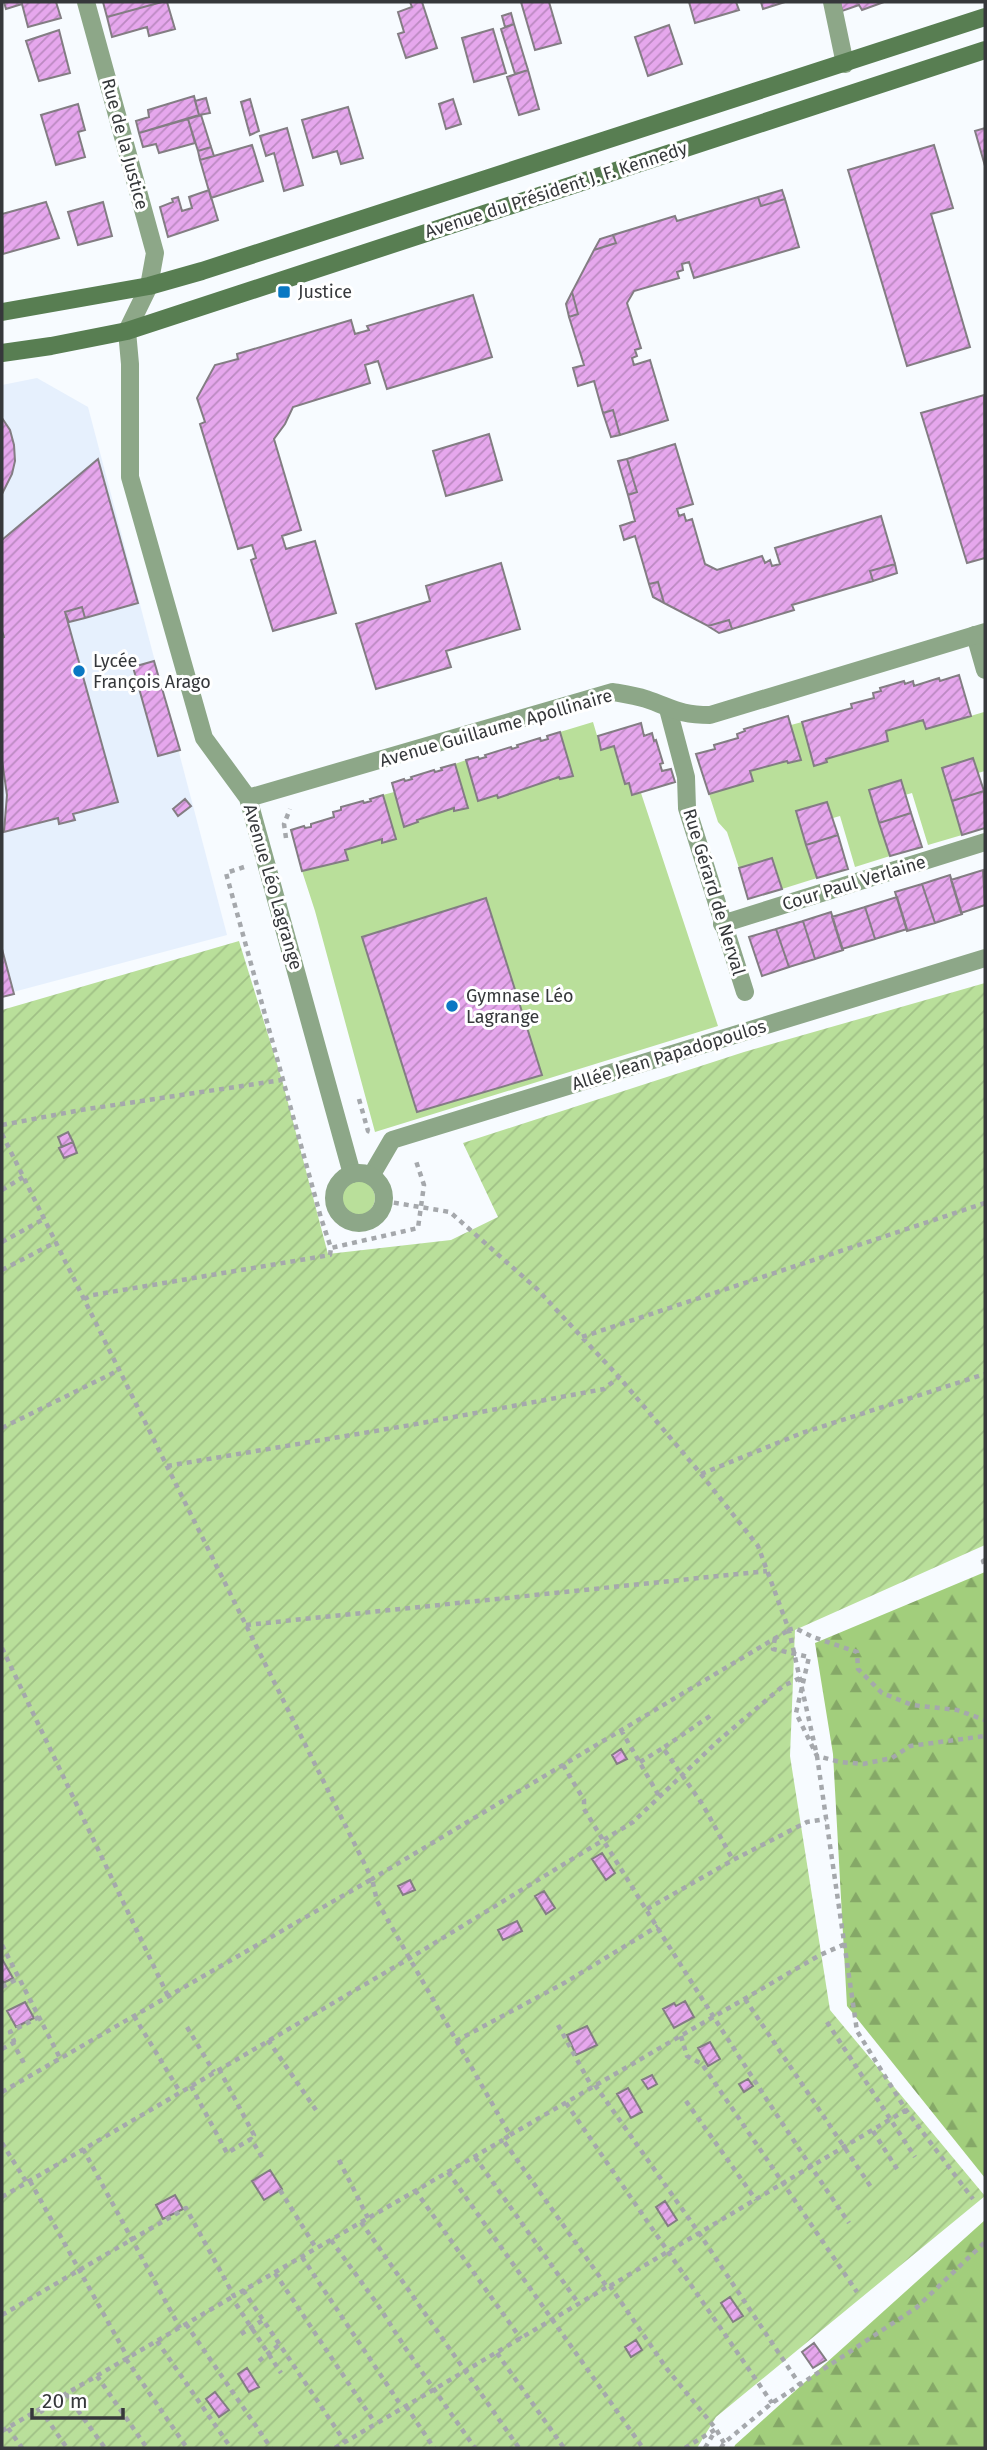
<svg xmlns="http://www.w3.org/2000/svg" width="987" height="2450" font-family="'Fira Sans',sans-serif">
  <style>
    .built { fill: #e6f0fd }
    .grass { fill: #b9df9a }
    .forest { fill: url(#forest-firs) }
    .garden { fill: url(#garden-furrows) }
    .building { fill: url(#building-hatch); stroke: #837d83; stroke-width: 2 }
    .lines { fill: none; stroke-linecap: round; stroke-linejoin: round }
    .path { stroke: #a5a8ac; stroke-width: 4.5; stroke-dasharray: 5 5; stroke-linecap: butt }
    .service { stroke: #8da788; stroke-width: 18 }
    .minor { stroke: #8da788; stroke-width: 18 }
    .tertiary { stroke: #8da788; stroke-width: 18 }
    .secondary { stroke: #587e52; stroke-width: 18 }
    .poi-dot { fill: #0a78c3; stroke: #fff; stroke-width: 2.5 }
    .labels { text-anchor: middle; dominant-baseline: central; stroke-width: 6; stroke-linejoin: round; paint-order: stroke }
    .street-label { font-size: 18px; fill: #36383b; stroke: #fff }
    .poi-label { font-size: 18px; fill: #36383b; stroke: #fff; text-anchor: start }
  </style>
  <defs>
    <pattern id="forest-firs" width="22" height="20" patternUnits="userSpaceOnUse" patternTransform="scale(1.75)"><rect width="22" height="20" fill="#a2ce7c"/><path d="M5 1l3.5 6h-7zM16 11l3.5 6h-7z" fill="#85a867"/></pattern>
    <pattern id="garden-furrows" width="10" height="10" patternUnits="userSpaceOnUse" patternTransform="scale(1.75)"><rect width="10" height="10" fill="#b9df9a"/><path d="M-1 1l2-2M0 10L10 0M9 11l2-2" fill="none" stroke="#a0c086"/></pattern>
    <pattern id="building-hatch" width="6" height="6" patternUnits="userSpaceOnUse" patternTransform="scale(1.75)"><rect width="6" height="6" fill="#e6a7ed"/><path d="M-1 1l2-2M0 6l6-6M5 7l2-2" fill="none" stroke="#bb89c1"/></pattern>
  </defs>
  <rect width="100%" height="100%" fill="#f7fbff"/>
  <path class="built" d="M37 378 88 407 227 935 2 995V385Z"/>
  <path class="grass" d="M984 712 985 771 978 773 973 758 942 768 962 835 928 845 912 793 905 795 900 780 869 790 890 856 855 867 840 816 833 818 827 802 796 812 817 878 782 889 772 858 739 868 727 832 718 822 709 794 753 781 750 771 787 761 788 763 801 760 791 725 802 722 814 766 827 762 826 759 888 741 886 731 923 720 927 729Z
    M593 722 601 749 614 746 625 783H629L633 795 641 793 718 1026 375 1132 315 911 302 871 348 860 345 850 382 839V842L395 839 383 795 394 792 405 827 417 822V820L454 808 455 811 467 808 455 764 466 760 478 801 497 795 498 798 559 777 561 779 573 776 560 732Z
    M341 1198a17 17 0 1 1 34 0a17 17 0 1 1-34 0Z"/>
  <path class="forest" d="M985 1572V2178L847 2006 833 1754 815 1643Z
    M985 2220V2448H734L735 2445Z"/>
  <path class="garden" d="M239 941 282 1080 328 1254 451 1240 498 1217 463 1143 744 1052 985 983V1545L795 1630 790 1756 830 2010 985 2196 716 2417 697 2448H2V1010Z"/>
  <path class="building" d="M4 2H56L61 18 28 27 22 4 6 9Z
    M103 2H162L107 17Z
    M162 2H167L175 29 149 36 147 27 112 37 107 17Z
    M410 2H422L437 48 406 58 398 34 404 32 398 12 412 7Z
    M521 2H549L561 43 535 50Z
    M689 2H736L739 10 695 23Z
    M761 2H785L763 9Z
    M840 2H884L862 10 859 5 842 11Z
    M511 13 514 24 505 27 502 16Z
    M514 24 528 70 515 74 501 29Z
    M669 25 682 64 648 76 635 37Z
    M493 29 506 73 474 82 462 38Z
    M59 30 70 73 39 81 26 41Z
    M528 70 539 109 519 115 507 77Z
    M194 96 199 115 139 133 136 121 149 117 148 110Z
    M206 98 210 113 199 115 195 101Z
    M250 99 259 131 250 135 241 102Z
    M453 99 461 124 446 129 439 104Z
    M78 104 85 130 78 132 85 157 56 165 41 115Z
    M348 107 363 158 341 164 337 151 313 158 302 120Z
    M201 115 211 147 198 151 188 119Z
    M188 119 195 143 159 153 156 144 143 147 139 133Z
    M287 128 303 185 284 191 274 153 266 156 260 136Z
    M985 128V166L975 131Z
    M252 145 263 181 211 198 200 160Z
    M934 145 953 208 931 214 970 347 907 366 848 170Z
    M211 147 214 156 200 160 198 151Z
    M209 190 218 220 168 237 160 207 173 202 172 199 178 197 182 211 192 208 189 197Z
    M782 190 785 199 761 206 758 197Z
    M758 197 761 206 785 199 799 247 694 278 689 262 682 264 683 270 677 272 679 278 634 291 627 303 641 348 635 350 637 356 632 358 634 365 650 360 668 420 620 435 613 410 603 413 594 381 578 386 573 368 584 365 569 317 578 314 572 292 594 250 616 243 613 235 675 216 677 221Z
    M46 202 59 238 3 254 2 214Z
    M103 202 112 236 78 245 68 212Z
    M613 235 616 243 594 250 600 239Z
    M572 292 578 314 569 317 566 304Z
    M473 295 492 357 387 389 378 361 365 365 370 383 293 407 285 424 274 439 301 530 282 536 286 549 315 541 336 613 273 631 251 560 256 558 252 545 238 549 200 424 205 422 197 398 215 365 238 359 237 354 351 320 355 334 369 330 367 326Z
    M984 395 985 558 967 563 921 413Z
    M613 410 620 435 611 437 603 413Z
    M2 418 10 430 14 445 15 461 12 474 2 494Z
    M489 434 502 480 446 496 433 451Z
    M675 444 693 504 677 509 679 516 684 514 686 521 692 519 705 564 717 570 762 556 765 563 770 560 772 566 780 564 775 548 881 516 895 564 870 571 873 581 792 605 794 610 732 629 729 620 708 626 664 603 658 582 649 584 635 536 624 540 620 526 635 521 628 495 637 492 627 459Z
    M98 459 138 603 85 618 82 607 65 612 118 802 73 814 75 820 59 824 58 818 4 832 7 795 2 760V638L4 637 2 631V540Z
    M627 459 637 492 628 495 618 461Z
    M501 563 520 629 446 651 451 667 376 689 356 624 430 601 426 586Z
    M895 564 897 573 873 581 870 571Z
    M658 582 664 603 653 597 649 584Z
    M82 607 85 618 69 622 65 612Z
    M729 620 732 629 719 633 708 626Z
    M154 661 180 750 158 756 133 667Z
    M959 675 971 716 926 729 923 720 886 731 888 741 826 759 827 762 814 766 802 722 852 708 851 704 874 698 873 693 881 691 880 688 904 681 905 684 913 681 914 686 939 678 940 681Z
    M788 716 801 760 788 763 787 761 750 771 753 781 709 794 696 754 715 749 714 745 738 738 737 734 745 731 744 729Z
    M641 723 644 736 652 733 654 741 656 740 663 763 660 764 662 771 671 769 675 782 632 795 629 783 625 784 614 746 601 750 598 736Z
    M560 732 573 776 560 779 559 777 498 798 497 795 478 801 466 760 478 757 479 759 486 757 485 755 511 747 512 749 518 747 517 745 540 738 541 741 548 739 547 736Z
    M973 758 984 791 952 801 942 768Z
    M455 764 468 808 454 811V808L417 820 418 822 404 827 392 783 404 779 405 781 412 779 411 777 434 770 435 772 442 770 441 768Z
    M901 780 911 813 879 823 869 790Z
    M984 791 985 828 962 835 952 801Z
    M383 795 396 839 382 843V839L345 850 348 860 302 871 291 830 304 826 305 828 311 827V824L334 817 333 812 341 810V807L363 801 364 803 371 801 370 799Z
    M185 799 191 806 178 816 173 809Z
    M827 802 838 835 806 845 796 811Z
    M911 813 922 847 890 856 879 823Z
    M838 835 848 869 817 878 806 845Z
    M772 858 782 889 748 899 739 868Z
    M983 870 985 905 961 913 951 880Z
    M950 875 962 914 935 923 922 884Z
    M922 884 935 923 907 931 895 892Z
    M897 897 907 929 875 939 865 907Z
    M486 898 542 1075 417 1112 362 937Z
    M865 907 875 939 842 949 832 917Z
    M831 912 843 950 815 959 803 921Z
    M803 921 815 959 789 967 776 929Z
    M776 929 789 967 762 976 749 937Z
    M2 949 14 994 2 997Z
    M68 1132 73 1142 62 1147 58 1137Z
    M73 1142 77 1153 64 1158 59 1148Z
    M621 1749 627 1759 617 1764 612 1755Z
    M602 1853 615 1873 606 1880 592 1859Z
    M410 1880 415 1890 403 1895 398 1886Z
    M544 1891 555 1908 546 1914 535 1896Z
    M517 1921 522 1931 503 1940 498 1930Z
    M2 1959 13 1978 3 1983 2 1980Z
    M685 2001 694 2017 674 2028 663 2009 674 2003 676 2006Z
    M25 2002 34 2018 16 2027 7 2011Z
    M587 2026 597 2045 576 2055 567 2035Z
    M710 2042 720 2059 708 2066 698 2048Z
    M652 2075 657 2084 648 2089 642 2080Z
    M748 2079 753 2086 744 2092 739 2084Z
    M628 2088 642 2112 631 2118 617 2094Z
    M270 2170 282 2189 264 2200 252 2181Z
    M175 2195 183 2209 163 2219 156 2205Z
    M665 2201 677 2220 668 2226 656 2207Z
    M730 2297 743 2316 733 2322 721 2303Z
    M636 2340 642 2350 631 2357 625 2347Z
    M814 2343 826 2360 813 2368 802 2352Z
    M247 2368 259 2387 249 2392 238 2374Z
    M215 2392 229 2410 219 2417 206 2399Z"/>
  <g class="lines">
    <path class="path" d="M286 838 284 824 290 809
      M244 867 226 873 321 1218 331 1248 418 1228 424 1185 415 1158
      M359 1099 368 1131 371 1132
      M2 1125 81 1110 282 1080
      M2 1134 372 1879 789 1630
      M2 1190 23 1177
      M384 1201 450 1212 537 1289 619 1377 701 1474 758 1546 789 1630 817 1756 857 2031 906 2110 973 2199
      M2 1242 44 1219
      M2 1270 56 1242
      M84 1299 93 1295 330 1255 331 1248
      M582 1337 985 1203
      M2 1428 119 1370
      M167 1466 411 1425 604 1389 619 1377
      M701 1474 802 1433 985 1374
      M985 1560 983 1561 985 1566
      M246 1625 767 1571
      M788 1630 795 1628 813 1637 857 1652 858 1669 882 1693 912 1705 957 1710 985 1720
      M775 1638 773 1649 809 1657 796 1713 817 1756 840 1762 863 1764 892 1758 910 1746 985 1736
      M2 1648 168 1996
      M710 1716 663 1748 703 1805 733 1860
      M621 1730 659 1796
      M640 1762 663 1748
      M563 1765 584 1800V1809C670 1949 757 2088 849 2223
      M647 1909 733 1860 807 1822 826 1819
      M2 1945 60 2058
      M2 1987 19 1978
      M745 1999 871 2187
      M134 2016 180 2092
      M827 2022 915 2157
      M558 2025 592 2087
      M187 2027 214 2072
      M681 2036 687 2056 702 2064 857 2292
      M268 2040 316 2110
      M456 2041 566 1982 658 1926
      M13 2043 14 2041 10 2032 39 2017
      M2 2049 13 2043 25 2065
      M219 2069 254 2135 251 2139
      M595 2085 699 2233 800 2385
      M191 2086 227 2153 251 2139 262 2157
      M2 2092 372 1879 377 1901 510 2135 503 2140 607 2287 610 2286 667 2369 716 2429 724 2443
      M686 2101 756 2200
      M566 2103 772 2403
      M873 2131 897 2169
      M510 2135 820 1955 845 1944
      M2 2143 27 2183
      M83 2149 180 2328
      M475 2157 579 2304
      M339 2160 368 2218
      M448 2172 643 2448
      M30 2181 128 2358
      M280 2190 316 2248
      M415 2190 521 2339
      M2 2197 410 1958 633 1822 718 1741 783 1686 800 1678
      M361 2222 519 2448
      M331 2240 378 2305 406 2349 475 2448
      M302 2257 402 2407
      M275 2273 375 2423
      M610 2286 906 2110
      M243 2290 345 2442
      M236 2304 281 2373
      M2 2315 186 2208 234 2296 503 2140
      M186 2324 271 2448
      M241 2334 263 2320
      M157 2341 231 2448
      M497 2353 564 2448
      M126 2359 187 2448
      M259 2361 280 2344
      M97 2376 147 2448
      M66 2394 105 2448
      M406 2406 434 2448
      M40 2409 67 2448
      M8 2428 22 2448
      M2 2431 234 2296
      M335 2448 607 2287
      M685 2448 716 2429
      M705 2448 715 2431
      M721 2448 724 2443 772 2403 916 2308 985 2242"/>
    <path class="service" d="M832 2 845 64
      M975 635 985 670
      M668 709 686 777 687 808 745 992
      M722 924 985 842"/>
    <path class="minor" d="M86 2 155 253 149 286 127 331 130 364V477L204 738 248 798 352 1174
      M248 798 613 692C624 694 636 696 646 699 673 708 679 715 710 715L985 632
      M371 1176 392 1140 985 958"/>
    <path class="tertiary" d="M334 1198a25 25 0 1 1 50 0a25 25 0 1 1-50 0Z"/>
    <path class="secondary" d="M2 312 149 286 202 271 985 17
      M2 353 51 346 127 331 985 50"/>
  </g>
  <g class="poi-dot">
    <rect x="277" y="285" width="14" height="14" rx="3.5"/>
    <circle cx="79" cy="671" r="7"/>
    <circle cx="452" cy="1006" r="7"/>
  </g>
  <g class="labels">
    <g class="street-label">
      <text transform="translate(125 144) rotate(75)">Rue de la Justice</text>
      <text transform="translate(556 190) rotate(-18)">Avenue du Président J. F. Kennedy</text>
      <text transform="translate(496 728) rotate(-16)">Avenue Guillaume Apollinaire</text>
      <text transform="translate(854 883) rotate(-17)">Cour Paul Verlaine</text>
      <text transform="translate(273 887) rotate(74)">Avenue Léo Lagrange</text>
      <text transform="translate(714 892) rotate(73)">Rue Gérard de Nerval</text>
      <text transform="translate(669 1055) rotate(-17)">Allée Jean Papadopoulos</text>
    </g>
    <g class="poi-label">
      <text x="298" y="292">Justice</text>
      <text x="93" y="661">Lycée<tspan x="93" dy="21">François Arago</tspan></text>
      <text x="466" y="996">Gymnase Léo<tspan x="466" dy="21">Lagrange</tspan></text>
    </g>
  </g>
  <rect width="987" height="2450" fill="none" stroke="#36383b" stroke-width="7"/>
  <path d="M32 2408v10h91v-10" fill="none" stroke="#36383b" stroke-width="3.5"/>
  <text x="42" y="2408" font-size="21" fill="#36383b" stroke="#ffffff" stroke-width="5" paint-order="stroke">20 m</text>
</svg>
